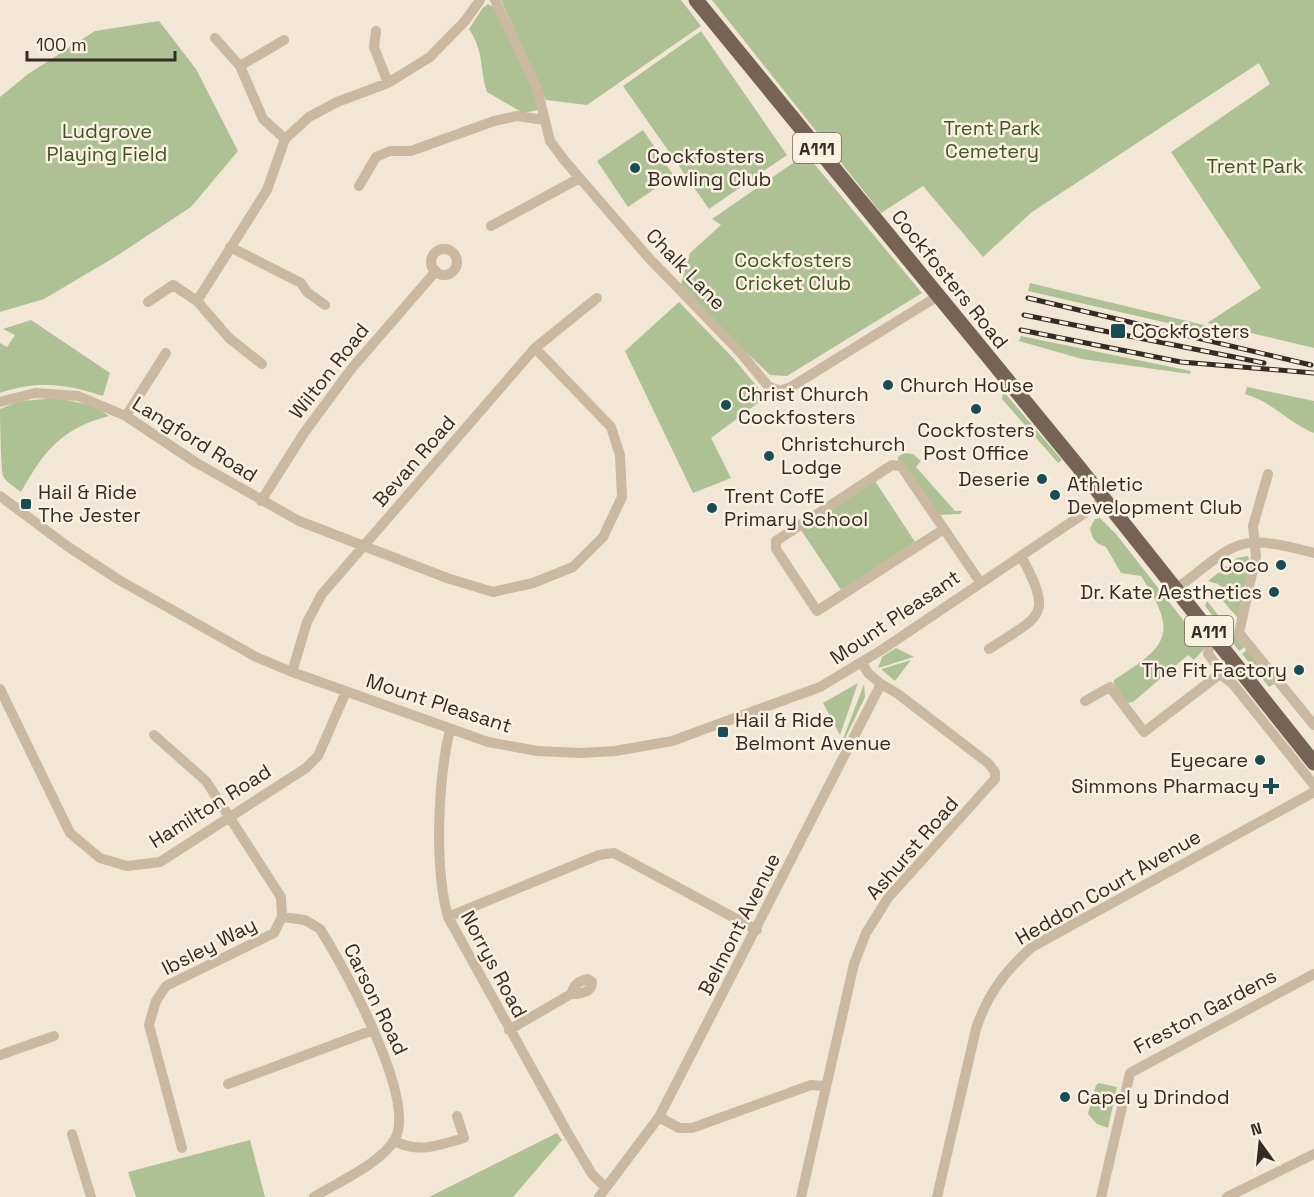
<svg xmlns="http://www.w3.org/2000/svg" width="1314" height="1197" font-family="'Space Grotesk',sans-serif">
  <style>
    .green { fill: #aec195 }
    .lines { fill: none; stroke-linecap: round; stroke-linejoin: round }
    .minor { stroke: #cab8a1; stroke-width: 10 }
    .primary { stroke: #776354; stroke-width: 15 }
    .rail-casing { stroke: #342b24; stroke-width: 5 }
    .rail { stroke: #faf1e1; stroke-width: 3; stroke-dasharray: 9; stroke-linecap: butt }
    .poi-dot { fill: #184d58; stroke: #faf1e1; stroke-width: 2 }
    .labels { text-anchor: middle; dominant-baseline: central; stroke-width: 5; stroke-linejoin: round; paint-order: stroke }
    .shield { fill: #faf1e1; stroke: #6f665d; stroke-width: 1.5 }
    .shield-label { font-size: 18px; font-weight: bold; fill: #342b24 }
    .park-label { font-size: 20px; fill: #3f5427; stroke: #faf1e1 }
    .poi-label { font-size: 20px; fill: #342b24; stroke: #faf1e1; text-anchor: start }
    .street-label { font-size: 20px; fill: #342b24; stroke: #faf1e1 }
  </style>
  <rect width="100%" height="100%" fill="#f2e7d5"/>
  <path class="green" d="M501 0H681L701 26 587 105 546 100Z
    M712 0H1314V348L1243 331 1242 340 1028 291 1030 283 1216 328 1217 325 1207 323 1261 288 1171 152 1270 84 1259 63 1032 212 983 257 923 186 881 213Z
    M488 4 495 8 534 90 538 110 523 113 487 92C479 67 485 54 469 29L482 9Z
    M159 21 196 69 238 151 191 207 115 257 44 299 0 312V97L28 74 95 31Z
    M701 31 787 155 709 209 623 86Z
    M643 130 674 176 628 207 597 161Z
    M806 154 922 293 787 376 770 375 680 288 690 253 721 225 712 219Z
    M679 302 734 359 766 397 711 438 731 478 693 493 625 351Z
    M31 320 110 373 103 396C68 384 36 380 0 393V343L7 347 15 335 3 329Z
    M1021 336 1191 371 1190 374 1082 359 1019 341Z
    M1247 387 1314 401V433C1289 423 1271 401 1245 394Z
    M1003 391 1062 460 1058 463 1002 399Z
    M57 398 94 406 109 416C62 428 44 451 21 492 16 488 6 482 3 476 1 472 0 417 0 409L20 401Z
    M904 453 913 454 921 461 916 467 955 511H962L960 514 937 515 898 461V457Z
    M875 481 915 542 841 590 801 530Z
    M1100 518 1116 534 1205 648 1194 660 1188 655 1133 702 1127 703 1114 684V680C1168 646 1179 634 1141 576L1121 573 1106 547C1095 543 1092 539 1090 528L1095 519Z
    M1248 556 1251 565 1238 618 1222 600 1225 591 1218 584 1208 581 1237 558Z
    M1207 601 1244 647 1239 651 1205 606Z
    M896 648 914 657 878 668 882 657Z
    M1247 650 1274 684 1269 687 1242 654Z
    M911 660 895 681 882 670V669Z
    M858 683 840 735 823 703Z
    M864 684 865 697 843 743V739Z
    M1099 1083 1117 1087 1108 1128 1097 1124 1088 1114 1096 1085Z
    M557 1133 562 1140 513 1197H429Z
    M250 1140 265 1197H136L128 1172Z"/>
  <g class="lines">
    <path class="minor" d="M495 0 537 88 550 141 565 161 648 257 740 352 768 386 780 391 791 387 938 296
      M376 31 374 47 388 83
      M215 38 240 66 263 119 285 139
      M240 66 284 40
      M359 186 376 157 390 151H411L494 121 517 116 544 120
      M491 226 578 179
      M230 247 301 283 307 292 325 305
      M431 262a13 13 0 1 1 26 0a13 13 0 1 1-26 0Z
      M197 301 267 190 285 139 309 117 337 102 388 83 430 57 465 21 480 0
      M148 302 173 285 197 301 229 338 262 364
      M0 402 35 393 78 396 126 416 195 462 299 521 447 578 493 592 533 583 573 567 603 537 622 497 620 455 611 427 535 348
      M126 416 166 353
      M892 465 901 466 944 529 817 611 776 549V541Z
      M1268 474 1253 526 1256 556 1239 633 1314 725
      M0 496 67 546 119 580 256 657 292 672 488 742 537 751 581 753 615 751 672 741 820 687 883 649 1104 500
      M261 501 304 433 352 368 436 271
      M944 529 980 582
      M1176 589C1238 542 1235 532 1314 553
      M1216 641 1209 648 1208 654 1218 667 1220 674 1233 684 1314 785
      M989 649C1041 615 1054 617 1021 556
      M292 672 307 622 322 594 535 348 597 298
      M0 689 70 833 100 858 127 866 160 862 306 768 318 756 346 692
      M1085 701 1110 687 1144 732 1220 674
      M450 729C438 780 434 867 448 917L567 1132 592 1174 606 1188
      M154 735 206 781 281 897 282 917 305 920 320 929C344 967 417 1099 395 1139 382 1163 336 1183 314 1197
      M448 917 599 855 614 853 757 930
      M509 1030 571 994C579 994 592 993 592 982L588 979C578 981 574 985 571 994
      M0 1055 54 1036
      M228 1084 373 1030
      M659 1117 679 1128H692L811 1085 825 1086
      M72 1134 91 1197
      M395 1141C419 1154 439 1145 464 1138L457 1116
      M182 1148 149 1025 156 1001 166 986 274 933 282 917
      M599 1197 659 1117 881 684 868 673 861 662
      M801 1197 854 964 866 933 888 898 995 779V772L988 763 898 694 881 684
      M937 1197 976 1029C987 995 1005 971 1032 947L1314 792
      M1101 1197 1130 1073 1314 974
      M1227 1197 1314 1154"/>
    <path class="primary" d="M696 0 1077 465 1314 763"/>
    <defs>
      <path id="rail" d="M1028 298 1311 365
        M1024 315 1264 363
        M1021 330 1181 362 1314 373"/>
    </defs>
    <use href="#rail" class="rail-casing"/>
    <use href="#rail" class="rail"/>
  </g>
  <g class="poi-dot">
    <circle cx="635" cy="168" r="6"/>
    <rect x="1110" y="323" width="16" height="16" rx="3"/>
    <circle cx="888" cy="385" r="6"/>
    <circle cx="726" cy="405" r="6"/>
    <circle cx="976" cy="409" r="6"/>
    <circle cx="769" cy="456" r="6"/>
    <circle cx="1042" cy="479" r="6"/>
    <circle cx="1055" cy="495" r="6"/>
    <rect x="20" y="498" width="12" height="12" rx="3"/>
    <circle cx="712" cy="508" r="6"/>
    <circle cx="1281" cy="565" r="6"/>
    <circle cx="1274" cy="592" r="6"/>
    <circle cx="1299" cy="670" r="6"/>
    <rect x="717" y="726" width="12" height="12" rx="3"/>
    <circle cx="1260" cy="760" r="6"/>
    <path d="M1268 777h6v6h6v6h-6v6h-6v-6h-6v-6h6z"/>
    <circle cx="1065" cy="1097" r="6"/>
  </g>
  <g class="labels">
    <g class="shield">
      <rect x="793" y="133" width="48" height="30" rx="4.5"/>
      <rect x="1185" y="616" width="48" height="30" rx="4.5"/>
    </g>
    <g class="shield-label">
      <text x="817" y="148">A111</text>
      <text x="1209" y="631">A111</text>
    </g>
    <g class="park-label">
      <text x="992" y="128">Trent Park<tspan x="992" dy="23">Cemetery</tspan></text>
      <text x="107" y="131">Ludgrove<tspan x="107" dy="23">Playing Field</tspan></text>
      <text x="1255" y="166">Trent Park</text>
      <text x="793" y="260">Cockfosters<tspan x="793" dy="23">Cricket Club</tspan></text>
    </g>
    <g class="poi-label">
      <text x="647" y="156">Cockfosters<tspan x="647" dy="23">Bowling Club</tspan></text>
      <text x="1132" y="331">Cockfosters</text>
      <text x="900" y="385">Church House</text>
      <text x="738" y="394">Christ Church<tspan x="738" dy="23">Cockfosters</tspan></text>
      <text x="976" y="430" text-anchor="middle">Cockfosters<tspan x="976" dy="23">Post Office</tspan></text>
      <text x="781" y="444">Christchurch<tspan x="781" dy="23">Lodge</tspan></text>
      <text x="1030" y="479" text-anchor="end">Deserie</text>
      <text x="1067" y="484">Athletic<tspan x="1067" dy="23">Development Club</tspan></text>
      <text x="38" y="492">Hail &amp; Ride<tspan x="38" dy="23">The Jester</tspan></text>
      <text x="724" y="496">Trent CofE<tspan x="724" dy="23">Primary School</tspan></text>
      <text x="1269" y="565" text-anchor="end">Coco</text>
      <text x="1262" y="592" text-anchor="end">Dr. Kate Aesthetics</text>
      <text x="1287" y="670" text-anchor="end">The Fit Factory</text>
      <text x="735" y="720">Hail &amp; Ride<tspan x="735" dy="23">Belmont Avenue</tspan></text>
      <text x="1248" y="760" text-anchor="end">Eyecare</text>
      <text x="1259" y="786" text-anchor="end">Simmons Pharmacy</text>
      <text x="1077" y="1097">Capel y Drindod</text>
    </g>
    <g class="street-label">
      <text transform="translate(686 269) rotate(46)">Chalk Lane</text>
      <text transform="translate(950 279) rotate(51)">Cockfosters Road</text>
      <text transform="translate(329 371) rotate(-52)">Wilton Road</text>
      <text transform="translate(195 439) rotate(32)">Langford Road</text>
      <text transform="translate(414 461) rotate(-49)">Bevan Road</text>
      <text transform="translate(895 617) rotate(-34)">Mount Pleasant</text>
      <text transform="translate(439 703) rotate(18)">Mount Pleasant</text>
      <text transform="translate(210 806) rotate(-32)">Hamilton Road</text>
      <text transform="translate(912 848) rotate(-49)">Ashurst Road</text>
      <text transform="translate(1108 887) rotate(-30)">Heddon Court Avenue</text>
      <text transform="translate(739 924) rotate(-63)">Belmont Avenue</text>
      <text transform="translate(209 946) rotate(-27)">Ibsley Way</text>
      <text transform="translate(494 964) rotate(62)">Norrys Road</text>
      <text transform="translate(376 999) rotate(64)">Carson Road</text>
      <text transform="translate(1205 1011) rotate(-28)">Freston Gardens</text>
    </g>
  </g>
  <g transform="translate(1260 1143) rotate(345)" stroke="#faf1e1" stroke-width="4.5" paint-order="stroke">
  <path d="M0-4.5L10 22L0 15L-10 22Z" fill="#342b24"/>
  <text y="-9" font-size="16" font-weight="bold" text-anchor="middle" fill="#342b24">N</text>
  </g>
  <path d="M27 51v9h148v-9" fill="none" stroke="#342b24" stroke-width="3"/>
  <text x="36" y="51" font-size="18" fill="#342b24" stroke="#faf1e1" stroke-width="4.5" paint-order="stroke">100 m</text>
</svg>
